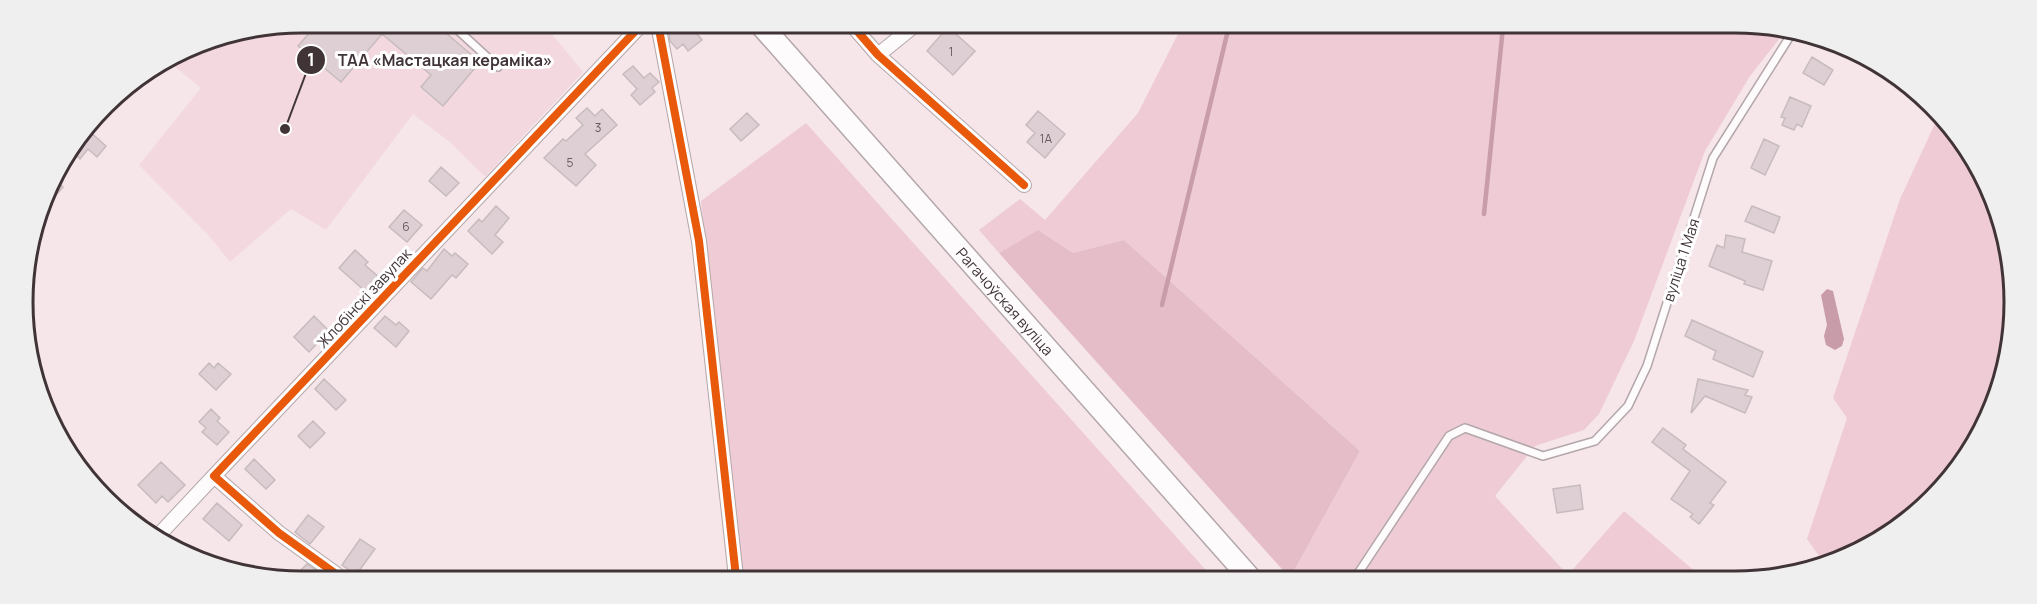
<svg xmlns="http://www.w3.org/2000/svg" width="2037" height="604" font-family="Manrope,sans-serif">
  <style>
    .built { fill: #f3d9df }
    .green { fill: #eecbd5 }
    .forest { fill: #e4bdc8 }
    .water { fill: #c89ca8 }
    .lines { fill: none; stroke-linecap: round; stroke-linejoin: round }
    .stream { stroke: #c89ca8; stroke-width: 4.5 }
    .building { fill: #ddcfd3; stroke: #c7bbbe; stroke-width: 1.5 }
    .lane-casing { stroke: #b3a7aa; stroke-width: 10 }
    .street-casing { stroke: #b3a7aa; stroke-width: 16 }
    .primary-casing { stroke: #b3a7aa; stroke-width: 24 }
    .lane { stroke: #fefbfc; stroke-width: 7 }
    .street { stroke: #fefbfc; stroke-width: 14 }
    .primary { stroke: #fefbfc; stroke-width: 21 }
    .cycleway-casing { stroke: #fff; stroke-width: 11 }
    .cycleway { stroke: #e8590c; stroke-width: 8 }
    .labels { text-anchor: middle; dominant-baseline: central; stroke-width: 6; stroke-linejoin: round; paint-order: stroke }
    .number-label { font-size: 12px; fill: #675b5e }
    .street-label { font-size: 15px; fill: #403437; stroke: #fff }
    .rim { fill: none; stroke: #403437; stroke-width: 3 }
    .leader { fill: none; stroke: #403437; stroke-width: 2 }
    .callout-dot { fill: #403437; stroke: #fff; stroke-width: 2 }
    .mark-label { font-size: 18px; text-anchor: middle; font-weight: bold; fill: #fff }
    .callout-label { font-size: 16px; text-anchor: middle; font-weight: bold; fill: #403437; stroke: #fff; stroke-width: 6; stroke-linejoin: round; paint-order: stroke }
  </style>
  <rect width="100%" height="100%" fill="#f6e6ea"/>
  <path class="built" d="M302 23H543L583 72 485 177 451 143 413 114 326 230 291 209 230 262 210 237 139 165 201 88 168 61 195 44Z"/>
  <path class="green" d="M1182 26 1788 28 1750 76 1705 151 1634 341 1599 414 1584 430 1535 446 1495 496 1568 575 1624 511 1704 579 1290 578 1360 451 1124 240 1073 253 1038 230 999 253 979 230 1020 199 1045 220 1138 113Z
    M1938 117 1967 146 2009 247V356L1977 441 1932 500 1858 553 1824 563 1807 539 1847 418 1833 398 1900 199Z
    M806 123 1213 578 738 577 701 201Z"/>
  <path class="forest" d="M1038 230 1073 253 1124 240 1360 451 1290 578 999 253Z"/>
  <path class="water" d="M1827 289 1833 291 1844 339 1842 346 1835 350 1826 345 1824 336 1827 325 1821 295Z"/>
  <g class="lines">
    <path class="stream" d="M1484 214 1503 27
      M1162 305 1229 26"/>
  </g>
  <path class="building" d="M318 23H434L480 62 443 106 421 87 431 75 382 34 341 82 298 46Z
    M681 24H689L702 40 688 51 683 44 677 49 670 41 669 33Z
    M948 27 975 51 953 75 927 51Z
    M1812 57 1833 70 1824 85 1803 73Z
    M633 66 644 78 650 73 659 82 652 88 655 92 640 105 631 95 637 89 623 74Z
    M1790 97 1811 106 1802 127 1797 124 1794 130 1782 125 1785 118 1781 117Z
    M587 108 595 116 602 109 617 125 585 154 596 165 576 186 544 158 563 139 566 141 583 125 576 118Z
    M1038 111 1065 134 1045 158 1027 142 1035 133 1026 125Z
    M747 113 759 125 741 141 730 129Z
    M88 130 106 146 97 157 88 149 80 159 72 151Z
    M1764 139 1779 146 1765 175 1751 168Z
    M441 167 459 183 446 196 429 181Z
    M52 177 63 187 43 210 51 178Z
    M496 206 509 218 495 235 503 242 492 254 468 231 479 219 482 222Z
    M1752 206 1780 217 1774 233 1745 221Z
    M404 210 422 225 407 242 389 227Z
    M1726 235 1745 239 1742 252 1772 261 1763 290 1744 284 1745 281 1709 266 1717 245 1724 248Z
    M444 249 452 256 455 253 468 264 456 278 452 275 431 299 411 282 423 268 427 271Z
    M355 250 368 262 365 265 380 278 367 293 339 268Z
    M314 316 329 331 309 352 294 337Z
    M385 316 396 325 399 322 409 331 396 347 374 328Z
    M1692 320 1763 352 1753 377 1713 359 1716 351 1685 336Z
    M209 363 214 368 218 363 231 374 216 390 199 374Z
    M324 379 346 400 336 410 315 389Z
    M1698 379 1748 390 1745 395 1752 397 1745 413 1705 396 1691 413Z
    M211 409 220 418 217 421 229 432 217 445 202 432 206 428 199 422Z
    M313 421 325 433 310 448 298 436Z
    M1663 428 1686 445 1683 449 1726 482 1710 503 1714 505 1699 524 1690 517 1693 514 1671 499 1690 471 1652 442Z
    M254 459 275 480 266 489 245 469Z
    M161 462 185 485 168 502 162 496 156 503 138 485Z
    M1580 485 1583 509 1557 513 1553 489Z
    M217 503 242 525 229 541 203 519Z
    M308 515 324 527 310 544 295 532Z
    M360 539 375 549 356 575 342 565Z
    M307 564 324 576H295Z"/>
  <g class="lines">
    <defs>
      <path id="lane" d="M450 23 498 67
        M1355 578 1449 436 1465 428 1543 456 1595 441 1628 406 1647 366 1713 158 1794 30"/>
      <path id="street" d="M658 24 699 241 736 577
        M851 24 878 55 1024 185
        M878 55 915 25
        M156 538 214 476
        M336 574 279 533 214 476 642 24"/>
      <g id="primary">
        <path id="s1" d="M760 24 1250 578"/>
      </g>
    </defs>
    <use href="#lane" class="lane-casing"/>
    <use href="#street" class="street-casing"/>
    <use href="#primary" class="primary-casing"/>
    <use href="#lane" class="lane"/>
    <use href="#street" class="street"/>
    <use href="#primary" class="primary"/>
    <defs>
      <path id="cycleway" d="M658 24 699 241 736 577
        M851 24 878 55 1024 185
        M336 574 279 533 214 476 642 24"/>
    </defs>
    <use href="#cycleway" class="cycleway-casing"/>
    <use href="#cycleway" class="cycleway"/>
  </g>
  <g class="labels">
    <g class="number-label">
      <text x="951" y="51">1</text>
      <text x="598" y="127">3</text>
      <text x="1046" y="138">1А</text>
      <text x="570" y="162">5</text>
      <text x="406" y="226">6</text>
    </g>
    <g class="street-label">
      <text transform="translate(1681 260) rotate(-72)">вуліца 1 Мая</text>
      <text transform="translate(364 298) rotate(-47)">Жлобінскі завулак</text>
      <text stroke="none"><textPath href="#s1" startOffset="370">Рагачоўская вуліца</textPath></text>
    </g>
  </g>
  <path d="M0 0H2037V604H0ZM302 33H1735A269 269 0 0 1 2004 302V302A269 269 0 0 1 1735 571H302A269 269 0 0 1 33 302V302A269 269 0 0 1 302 33Z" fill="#f0efef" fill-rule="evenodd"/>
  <path class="rim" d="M302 33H1735A269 269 0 0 1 2004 302V302A269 269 0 0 1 1735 571H302A269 269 0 0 1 33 302V302A269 269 0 0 1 302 33Z"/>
  <path class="leader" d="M285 129L311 60"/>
  <g class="callout-dot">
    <circle cx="285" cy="129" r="6"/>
    <circle cx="311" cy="60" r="15"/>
  </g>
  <g class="mark-label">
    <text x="311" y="66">1</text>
  </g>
  <g class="callout-label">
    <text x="445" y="66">ТАА «Мастацкая кераміка»</text>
  </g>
</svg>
